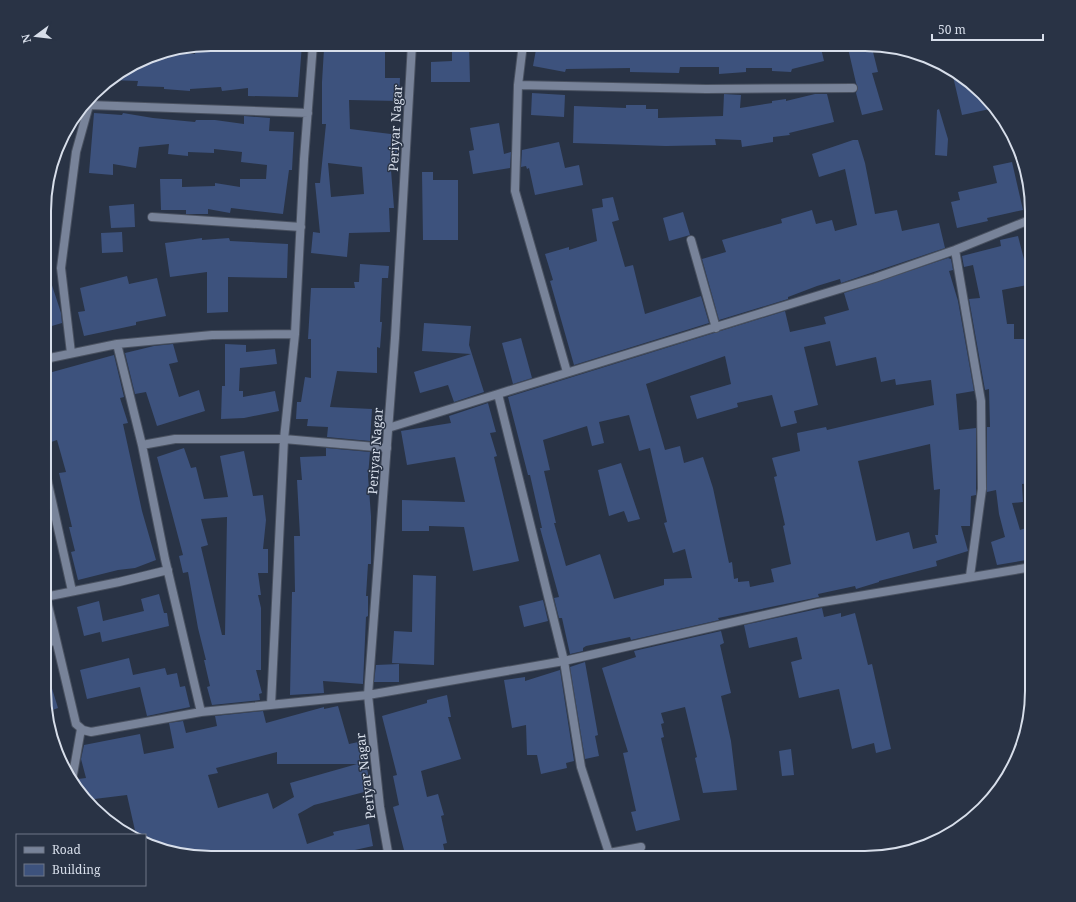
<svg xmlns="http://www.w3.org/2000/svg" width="1076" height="902" font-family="'Noto Serif',serif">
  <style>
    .building { fill: #3d527d; fill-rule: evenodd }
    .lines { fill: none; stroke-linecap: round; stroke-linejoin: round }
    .minor-casing { stroke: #495160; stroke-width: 10 }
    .tertiary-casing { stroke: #495160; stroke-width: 10 }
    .minor { stroke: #788399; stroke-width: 8 }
    .tertiary { stroke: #788399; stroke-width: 8 }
    .labels { text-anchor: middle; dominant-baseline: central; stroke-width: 3; stroke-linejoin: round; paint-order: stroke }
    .street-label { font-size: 13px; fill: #d7deea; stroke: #293345 }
    .rim { fill: none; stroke: #d7deea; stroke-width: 2 }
  </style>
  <rect width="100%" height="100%" fill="#293345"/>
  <path class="building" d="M211 44H222L249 50 248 44H302L298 97 248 96V88L222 91 221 87 190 89V91L164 89V87L137 86 138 81 111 80 148 58 166 59V52L195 54 196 46Z
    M328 44H385V78H400L399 101 349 100 350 129 399 135 395 170H391L394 208H389L390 232 349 233 347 257 311 253 313 232 320 233 315 183H320L326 124H322V82L324 49 329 50ZM328 163 362 167 364 194 331 197Z
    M452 44H469L470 82H431V62L452 61Z
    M537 44 578 50V44H820L824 61 792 69 791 72 772 71V68H746V72L719 74V67H680L679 73 630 72V68L566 69 565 72 533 66Z
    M847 44H871L878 72 872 73 883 110 862 115 856 93 858 88 856 83Z
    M952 72 983 93 989 101 990 109 962 115Z
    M532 93 565 95 564 117 531 115Z
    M724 94 741 95 740 108 772 103V101L786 99V101L815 94H827L834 122 789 133 790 135 773 137V142L742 147 741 140 715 139 716 145 666 146 573 143 574 106 626 108V105H646V109H658V118L723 116Z
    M939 109 948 139 947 156 935 155 937 110Z
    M94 113 122 115 123 113 153 118 195 122 196 120H215L244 124V116L270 118 269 131 294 132 292 170H289L283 214 231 208 230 213 208 209V214H186V210H161L160 179H182V187L215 186V183L240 187V179H266L267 165 241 162 242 152 214 149V153L188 152V156L168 154 169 144 139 147 136 168 113 164V175L89 173Z
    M499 123 504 154 511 152 510 168 473 174 469 151 474 150 470 128Z
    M853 140H858L865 163 875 214 897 210 902 231 939 223 945 248 841 283 840 279 817 286 788 297V299L719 320 702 259 726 252 722 240 782 223 781 219 812 210 816 224 832 220 835 231 857 225 845 169 819 177 812 154Z
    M559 142 565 168 579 165 583 185 535 195 529 168 527 169 526 166 521 167 522 150Z
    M1012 162 1023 210 987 218 988 221 957 228 951 202 960 200 958 192 997 183 993 166Z
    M422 172H433V180H458V240H423Z
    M613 197 619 220 612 222 625 267 633 265 645 314 701 296 709 323 574 365 550 281 553 280 545 254 569 247V250L597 241 592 209 603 207 602 199Z
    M134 204 135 227 111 228 109 206Z
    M683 212 690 235 669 241 663 218Z
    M122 232 123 252 102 253 101 233Z
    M1018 236 1027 271 1032 270V284L1002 290 1007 324H1014V339H1032V483L1022 484 1023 502 1012 503 1020 530 1026 528 1032 547V559L997 565 991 542 1005 537 999 514 996 490 987 492V427H990L989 389 985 390 969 299 980 298 973 265 964 267 962 256 1001 246 1000 240Z
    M202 238V240L229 238 230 241 288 244 287 278 228 277V312L207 313V272L170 277 165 243Z
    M948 258 951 259 953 270 949 271 958 301 974 391 956 394 959 430 976 428V495L971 496 970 526H961L968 551 936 561 937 566 879 581V582L856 589 855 586 818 594 819 597 718 618 719 620 631 640 630 637 586 646 583 648V651L570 654 562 618H559L554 598 559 597 540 528H542L530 475H528L508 397 785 311 790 332 826 324 824 317 849 310 844 293ZM830 341 836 366 876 357 881 382 895 379 896 385 931 380 934 405 827 430 826 427 797 433 800 451 772 458 777 476 774 477 785 525 783 526 791 564 771 569 774 582 750 587 749 581 738 582V578L734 579 732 562 729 563 713 488 703 457 684 463 680 446 665 450 646 384 725 356 731 384 690 396 697 419 738 407 737 403 772 395 781 427 797 423 794 411 818 405 804 347ZM629 415 639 451 650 448 667 522 664 523 673 553 685 549 692 578 664 579V585L614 599 600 554 566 566 554 523H556L544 471 550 470 543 440 587 426 592 446 604 443 599 422ZM930 444 934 490 940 489 938 535H935L937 543 913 549 909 532 876 541 858 461Z
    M360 264 389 266 388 278H382L380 322H382L380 348 377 347V373L337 371 330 407 372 409 370 441 327 437 328 427 307 426 308 419H296L297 402H301L305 377 311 378V339H308L311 288H355L354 282H359Z
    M45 273H48L61 313 62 323 45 328Z
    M127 276 129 284 157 278 166 316 136 322V325L84 336 78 312 85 311 80 288Z
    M424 323 471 326 469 345 484 392 454 402 448 385 420 393 414 372 471 354 422 351Z
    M521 338 532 378 513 384 502 343Z
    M173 344 178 362 169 364 179 397 199 390 205 411 157 426 146 392 135 394 125 353 154 346Z
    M225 344 246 345V352L275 349 277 364 240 368 239 391H243V397L275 391 279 411 244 418 221 419 222 386H225Z
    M114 355 124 397 120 398 128 423 123 424 142 511 156 560 135 568 118 570 78 580 71 552 75 551 69 527H72L59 473 66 472 57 440 51 442 45 419V374Z
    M488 403 496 432 490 433 497 456 494 457 519 561 473 571 464 527 429 526V531H402V500L465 502 455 457 407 465 401 431 451 423 449 416Z
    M184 448 191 468 196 467 204 499 228 497 220 456 244 451 253 496 263 495 266 520 263 549H268V573H258L261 595H258L261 608V670H256L262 693 259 694 260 700 212 705 207 687 210 686 204 660H206L198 628 188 572 183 573 179 556 183 555 157 457ZM227 517 225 635H222L201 547 208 545 201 519Z
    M326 448 370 452 368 476 371 516V564H368L366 596H368V616L366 617 363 684 323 681 324 693 290 695 292 592H295L294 536H300L297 480H302L300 457 326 456Z
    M621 463 640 519 628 522 624 511 609 516 598 470Z
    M413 575 436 576 434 665 392 663 394 631 412 632Z
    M159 594 164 613H167L169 626 102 642 100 632 84 636 77 607 99 601 103 621 144 611 141 599Z
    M543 600 548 621 524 627 519 606Z
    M822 608 824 617 841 613V617L855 613 868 665 872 664 891 749 876 753 874 743 852 749 839 689 799 698 791 662 802 659 797 637 749 648 744 625Z
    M721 631 724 643 720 645 731 693 721 696 731 741 737 790 703 793 695 758 697 757 685 707 661 713 664 723 661 724 664 737 661 738 680 820 636 831 631 812 636 811 623 753 628 752 602 668 636 657 634 651Z
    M129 658 133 675 165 668 167 675 177 673 180 687 185 686 190 707 147 716 140 687 87 699 80 670Z
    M585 662 598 735 595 736 599 756 585 759 570 667Z
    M399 664V682H374L376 665Z
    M560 670 574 761 566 763 567 768 541 774 537 755H527L526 725 512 728 504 680 525 677V681Z
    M47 672 58 708 47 712 44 702V673Z
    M447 695 451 717H448L461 759 421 771 427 797 438 794 444 815 441 816 447 843 443 844 446 858H406L393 807 399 805 393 776 397 775 382 716 427 703V700Z
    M338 706 349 744 363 741 366 755 364 756 372 790 314 805 298 814 307 844 334 835 333 832 369 824 373 846 332 855 333 858H200L145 844V835H136L127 795 86 800 75 784 78 779 86 778 81 759 84 745 140 734 144 754 174 748 169 723 183 721 186 733 217 726 215 716 263 711 266 723 324 707V709ZM277 752V764H357L290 783 294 797 273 809 268 793 218 808 208 775 218 773 216 768Z
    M791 749 794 775 782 776 779 751Z"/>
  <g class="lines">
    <defs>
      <path id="minor" d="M523 44 518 85 515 191 567 372
        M518 85 706 89 853 88
        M89 105 308 113
        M152 217 301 227
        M691 240 716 328
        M955 250 981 401 982 489 970 576
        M117 344 142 445 165 559 201 712
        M71 353 61 268 76 152 91 98
        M45 359 117 344 212 335 295 334
        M498 394 875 278 955 250 1032 219
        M388 428 498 394 564 661 581 767 609 853 641 847
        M142 445 175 439H284L387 448
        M45 470 72 591
        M45 597 119 582 168 570
        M46 597 76 724 83 730 91 732 201 712 368 695
        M45 642 56 641
        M271 705 284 439 295 334 304 159 313 44
        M72 780 81 729"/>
      <path id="tertiary" d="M368 695 564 661 817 603 1032 567
        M389 858 380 807 368 695 395 338 412 44"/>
    </defs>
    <use href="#minor" class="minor-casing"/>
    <use href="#tertiary" class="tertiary-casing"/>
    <use href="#minor" class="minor"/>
    <use href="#tertiary" class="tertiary"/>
  </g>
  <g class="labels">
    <g class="street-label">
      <text transform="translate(395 128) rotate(-87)">Periyar Nagar</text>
      <text transform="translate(375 451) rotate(-86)">Periyar Nagar</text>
      <text transform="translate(365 776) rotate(-97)">Periyar Nagar</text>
    </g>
  </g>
  <path d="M0 0H1076V902H0ZM211 51H865A160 160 0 0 1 1025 211V691A160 160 0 0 1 865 851H211A160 160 0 0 1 51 691V211A160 160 0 0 1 211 51Z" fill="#293345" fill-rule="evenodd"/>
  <path class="rim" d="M211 51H865A160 160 0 0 1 1025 211V691A160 160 0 0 1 865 851H211A160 160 0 0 1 51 691V211A160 160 0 0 1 211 51Z"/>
  <rect x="16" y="834" width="130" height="52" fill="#293345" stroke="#6f7787"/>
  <rect x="24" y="847" width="20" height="6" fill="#788399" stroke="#6f7787"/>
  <text x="52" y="854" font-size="12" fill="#d7deea">Road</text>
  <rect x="24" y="864" width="20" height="12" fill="#3d527d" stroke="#6f7787"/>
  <text x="52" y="874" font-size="12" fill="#d7deea">Building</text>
  <g transform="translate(36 36) rotate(255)" stroke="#293345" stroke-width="3" paint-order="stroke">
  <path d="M0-3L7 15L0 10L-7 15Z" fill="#d7deea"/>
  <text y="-6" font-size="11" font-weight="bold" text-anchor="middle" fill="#d7deea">N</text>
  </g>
  <path d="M932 34v6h111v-6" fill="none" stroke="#d7deea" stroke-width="2"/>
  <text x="938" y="34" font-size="12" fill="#d7deea" stroke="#293345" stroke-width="3" paint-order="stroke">50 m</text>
</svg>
